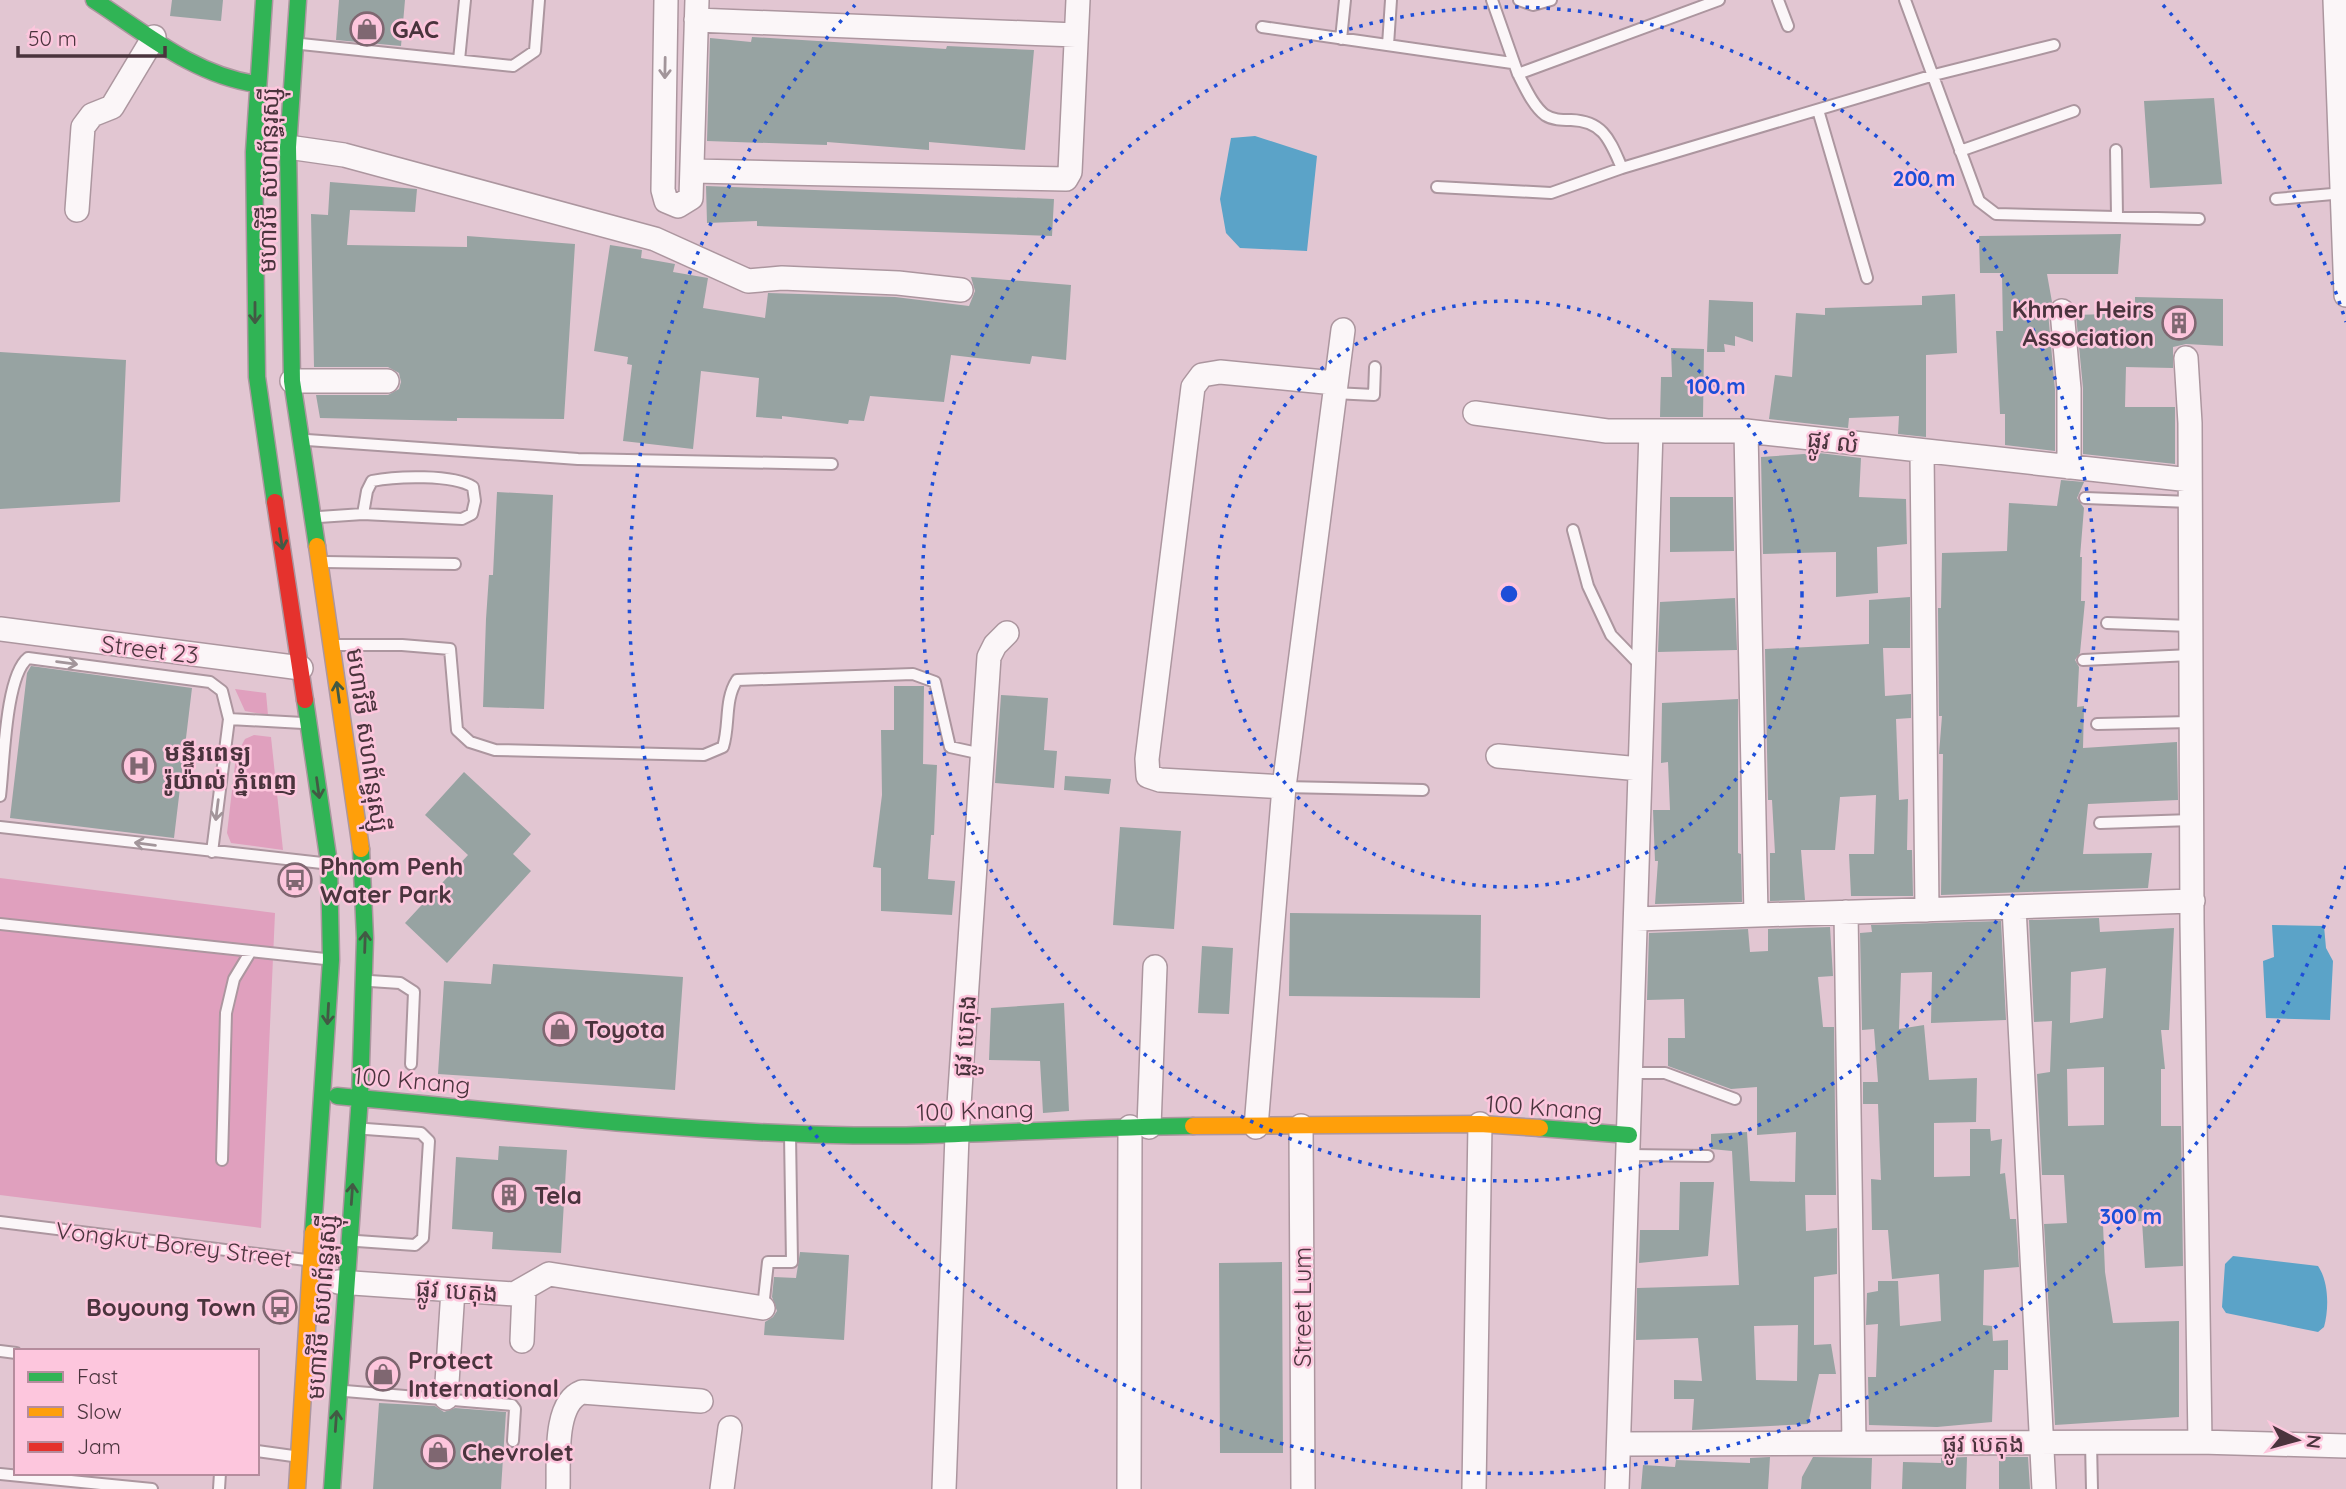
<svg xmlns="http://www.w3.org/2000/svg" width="2346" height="1489" font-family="Quicksand,'Noto Sans Khmer',sans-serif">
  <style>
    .green { fill: #e0a0be }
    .water { fill: #5ba3c8 }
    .building { fill: #97a3a2; fill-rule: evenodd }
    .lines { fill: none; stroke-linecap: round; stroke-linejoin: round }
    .lane-casing { stroke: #ac969f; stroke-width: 14 }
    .street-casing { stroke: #ac969f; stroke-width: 26 }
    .fast-casing { stroke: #ac969f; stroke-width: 19 }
    .slow-casing { stroke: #ac969f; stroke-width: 19 }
    .jam-casing { stroke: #ac969f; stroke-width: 19 }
    .lane { stroke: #fbf6f8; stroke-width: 10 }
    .street { stroke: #fbf6f8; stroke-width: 23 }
    .fast { stroke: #30b455; stroke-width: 16 }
    .slow { stroke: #ff9f0a; stroke-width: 16 }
    .jam { stroke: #e5322d; stroke-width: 16 }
    .oneway { stroke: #a2959a }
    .oneway2 { stroke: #425a44 }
    .ring { fill: none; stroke: #1d4ed8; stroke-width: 3.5; stroke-dasharray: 3.5 7 }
    .labels { text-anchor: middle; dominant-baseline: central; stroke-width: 5; stroke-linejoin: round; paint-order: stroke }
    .poi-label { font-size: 24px; font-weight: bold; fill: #4a343d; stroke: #fdc6dd; text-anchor: start }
    .street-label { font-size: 24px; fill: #4a343d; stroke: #fdc6dd }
    .centre { fill: #1d4ed8; stroke: #fdc6dd; stroke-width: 3.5 }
    .ring-label { font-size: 21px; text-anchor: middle; font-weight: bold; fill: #1d4ed8; stroke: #fdc6dd; stroke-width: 5; stroke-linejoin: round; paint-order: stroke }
  </style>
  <rect width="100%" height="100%" fill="#e2c6d2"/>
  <path class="green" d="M235 689 266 693 268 715 245 711Z
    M254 735 271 737 283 850 231 843 227 833 236 756 245 739Z
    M0 878 275 913 261 1228 0 1195Z"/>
  <path class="water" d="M1255 136 1317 156 1307 251 1240 248 1226 233 1220 199 1231 138Z
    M2272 925 2324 926 2326 948 2333 961 2330 1020 2266 1018 2263 961 2274 957Z
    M2233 1256 2318 1266C2329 1282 2329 1309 2324 1327L2318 1332 2226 1313 2222 1307 2225 1264Z"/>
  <path class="building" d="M172 0H223L221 21 170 16Z
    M339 0H405L401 46 336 40Z
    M752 37 946 49 947 46 1034 50 1025 150 929 142V150L827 142V145L707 141 710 38 751 42Z
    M2214 98 2222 184 2150 188 2144 101Z
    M330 182 417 189 415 212 350 210 347 245 467 247V236L575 244 564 419 457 418V421L320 418 316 395H388L399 389 401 382 399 373 388 367H314L311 214 328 215Z
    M706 186 1054 199 1052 236 757 226V221L707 223Z
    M2121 234 2118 274H2047L2052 302 2048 312 2055 390V451L2005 445V414H2000L1996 331H2003L2002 273H1980L1979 236Z
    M610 245 642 250 641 258 675 264 673 272 708 278 703 308 765 318 768 293 895 297 969 306 975 291 971 277 1071 285 1066 360 1032 356 1030 364 951 355 944 402 870 396 864 421 849 420 848 424 782 416V419L756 417 759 378 701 371 693 449 623 441 632 365 627 364 628 357 594 351Z
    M1955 294 1957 353 1926 355V437L1898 434 1899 416 1849 418 1848 428 1769 419 1775 375 1792 377 1796 313 1825 315V308L1922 305V296Z
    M2135 297 2223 299V346L2186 344 2173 347V368L2126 367 2125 407H2175V464L2083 454V388L2076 315 2135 313Z
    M1709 300 1753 302V342L1735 336V346L1724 344 1725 352H1707Z
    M1671 348 1704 349 1703 417H1660L1661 377H1672Z
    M0 352 126 360 120 502 0 509Z
    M1819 453 1861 458 1859 497 1906 499 1907 544 1877 547 1878 593 1836 597V552L1763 554 1761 457Z
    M2061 480 2084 482 2077 498 2084 508 2080 557H2082L2081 601H2085L2080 653 2075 660 2079 667 2077 707 2084 706 2083 748 2177 742 2178 800 2088 804 2083 854 2152 853 2148 888 1941 895 1943 754H1939L1942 716H1939L1938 608H1941L1942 553 2007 551 2009 503 2057 506Z
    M497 492 553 495 544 709 483 707 486 619 489 575H493Z
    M1670 497H1733L1734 551 1670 552Z
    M1910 597V648H1883L1885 696 1911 694V718L1896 719 1899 800 1908 799 1907 850H1912L1913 896H1851L1849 854H1874L1876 795 1840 797 1835 850H1801L1805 900 1770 901V853H1775L1772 800H1768L1765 649 1869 644V600Z
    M1735 598 1737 650 1658 652 1660 602Z
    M31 666 192 688 174 838 10 818 27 673Z
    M894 686H924L923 764 937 765 934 835H931L928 879 955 881 952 915 881 911V868L873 867 882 795 881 730H894Z
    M1001 695 1048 698 1044 750 1057 751 1054 788 995 783Z
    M1738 699V853L1741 854 1742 902 1655 904 1658 861H1655L1653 810H1670L1668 762 1661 763 1662 703Z
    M464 772 531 834 513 854 531 871 447 963 405 923 468 855 425 815Z
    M1065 776 1111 779 1109 794 1064 790Z
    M1120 827 1181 831 1174 929 1113 925Z
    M1290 913 1481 915 1480 998 1289 996Z
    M2099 918 2100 932 2174 928 2169 1030H2161L2165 1069H2161V1126H2181L2183 1266 2145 1268 2142 1221 2103 1224 2105 1272 2113 1323 2179 1321V1417L2055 1425 2044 1224 2067 1223 2064 1175H2042L2037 1074 2050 1072 2052 1021 2034 1022 2029 920ZM2106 968 2103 1018 2070 1023 2071 972ZM2104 1067V1125L2068 1126 2067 1069Z
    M2001 921 2006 1020 1931 1023 1932 972 1901 973 1899 1029 1924 1025 1929 1080 1977 1078 1976 1122 1934 1123V1177L1970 1176V1129H1990L1991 1141 2002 1139 2000 1174 2005 1173 2010 1219H2016L2019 1267 1984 1270 1983 1325 1992 1326 1993 1341 2008 1340V1370H1994L1992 1422 1937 1427 1869 1425 1868 1377H1876L1878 1324 1866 1325 1867 1293 1878 1291V1281H1898L1900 1326 1941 1321 1939 1274 1892 1279 1888 1230H1872L1871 1179 1881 1180 1878 1104H1863V1082H1878L1874 1029 1862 1030 1860 933 1872 932 1871 925Z
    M1830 927 1833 976 1818 977 1823 1027H1834L1836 1195H1805L1806 1231 1837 1228V1274L1814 1277V1345L1831 1344 1836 1374H1819L1808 1424 1692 1430 1694 1399H1674V1380L1702 1381 1698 1338 1636 1340 1637 1288 1739 1285 1732 1151 1711 1149V1134L1747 1132 1750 1181 1795 1182 1796 1132 1757 1135V1087L1731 1089 1668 1066V1038H1685L1684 999 1647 1000 1649 933 1748 929 1750 952 1768 951V929ZM1798 1325 1797 1381 1756 1380 1754 1326Z
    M1202 946 1233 948 1229 1014 1198 1013Z
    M493 964 683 977 675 1090 438 1074 444 981 491 984Z
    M1064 1003 1069 1111 1043 1113 1040 1061 989 1060 991 1008Z
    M499 1146 567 1150 561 1253 492 1249 493 1232 452 1229 456 1157 498 1160Z
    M1680 1182H1714L1708 1256 1639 1263 1640 1230H1679Z
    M800 1252 849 1255 844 1340 764 1335 765 1322 773 1317 777 1311 772 1297 774 1277 796 1278Z
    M1282 1262 1283 1453H1220L1219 1263Z
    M379 1403 435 1406 444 1412 455 1408 506 1412 501 1489H373Z
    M1770 1457 1768 1489H1641L1643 1465 1675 1467 1676 1460 1750 1463V1458Z
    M1813 1457 1872 1458 1871 1489H1801L1802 1477Z
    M1967 1457 1966 1489H1902L1903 1462 1941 1463V1458Z
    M1999 1457H2028L2030 1489H1999Z"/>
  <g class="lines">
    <defs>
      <path id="lane" d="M1492 0 1518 74 1719 0
        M1519 0 1533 5 1551 0
        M1778 0 1788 26
        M1905 0 1979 201 1996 214 2199 219
        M1262 27 1512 63
        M1341 39 1345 0
        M301 44 513 66 535 51 539 0
        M1388 45 1391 0
        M459 60 465 0
        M1518 74C1525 87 1533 106 1545 115 1553 120 1561 120 1571 120 1604 121 1610 141 1622 168
        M1818 110 1867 278
        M2116 150 2117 216
        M1960 151 2074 111
        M1437 187 1551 193 1622 168 1934 75 2054 45
        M2276 199 2344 193
        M1334 393 1374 395 1375 367
        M307 440 578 459 832 464
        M2085 498 2190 502
        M319 517 363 514 462 519 472 514 475 501 473 487C453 474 396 476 372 481L367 491 363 514
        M1573 530 1588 586 1611 635 1641 666
        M325 562 455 564
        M2107 623 2191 626
        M338 645H402L450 649 457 730 470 742 495 750 704 755 723 747C730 725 724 700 737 680L913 674 935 682 950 747 982 754
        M2083 660 2191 655
        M229 719 303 723
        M2097 724 2191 722
        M1284 787 1423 790
        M0 796C4 765 5 676 28 658L210 682 222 691 229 719 212 852
        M2100 823 2192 820
        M0 827 322 863
        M0 924 325 959
        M370 981 400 983 414 992 411 1064
        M1631 1073H1665L1735 1099
        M1628 1155 1708 1156
        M222 1160 226 1013 234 979 251 951
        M0 1222 306 1260
        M357 1241 415 1245 423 1238 429 1141 421 1133 366 1129
        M763 1308 768 1262H792L790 1135
        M0 1351 16 1353
        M345 1391 512 1405 515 1409 513 1441
        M2091 1443 2092 1489
        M257 1451 293 1456
        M0 1474 152 1489
        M219 1489 220 1473"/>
      <path id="street" d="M666 0 663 190 666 201 678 206 691 198 697 0
        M2335 0 2346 295
        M696 20 1076 35
        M288 147 344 155 655 239 748 281 782 278 898 283 961 290
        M693 171 1066 179 1070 172 1078 0
        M77 210 83 127 92 115 112 107 154 37
        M2062 311 2069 389V467
        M2186 358 2190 423 2192 922 2200 1442
        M292 381H387
        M1475 413 1607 431H1746L2190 480
        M1746 431 1756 915
        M1922 452 1927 910
        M0 629 301 668
        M1498 756 1640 769
        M1284 787 1160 780 1148 776 1147 759 1193 387 1202 375 1220 372 1335 383
        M2014 907 2044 1489
        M1846 912 1854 1443
        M1636 919 2193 901
        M1301 1126 1303 1489
        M1149 1127 1155 967
        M1256 1127 1284 787 1343 330
        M338 1282 514 1294 549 1274 763 1308
        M522 1341 524 1291
        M446 1398 453 1290
        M1619 1444 2200 1442 2346 1446
        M558 1489C559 1462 553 1403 582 1392L701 1401
        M722 1489 730 1428
        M944 1489 957 1135 989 657 995 645 1007 633
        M1129 1489 1130 1127
        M1474 1489 1480 1124
        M1617 1489 1651 431"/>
      <path id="fast" d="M94 0C145 33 194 75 256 84
        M264 0 254 152 257 377 275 502
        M298 0 288 147 292 381 317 546
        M305 700 329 863 331 960 313 1232
        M337 1096C502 1111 668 1131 833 1135 953 1138 1073 1127 1193 1126
        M1540 1128 1629 1135
        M332 1489 360 1096 365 938 361 849"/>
      <path id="slow" d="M317 546 361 849
        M1193 1126 1480 1124 1540 1128
        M297 1489 313 1232"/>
      <path id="jam" d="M275 502 305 700"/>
    </defs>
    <use href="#lane" class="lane-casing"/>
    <use href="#street" class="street-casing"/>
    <use href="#fast" class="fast-casing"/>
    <use href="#slow" class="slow-casing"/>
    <use href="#jam" class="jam-casing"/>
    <use href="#lane" class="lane"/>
    <use href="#street" class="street"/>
    <use href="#fast" class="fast"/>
    <use href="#slow" class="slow"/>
    <use href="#jam" class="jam"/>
  </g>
  <defs><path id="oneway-shaft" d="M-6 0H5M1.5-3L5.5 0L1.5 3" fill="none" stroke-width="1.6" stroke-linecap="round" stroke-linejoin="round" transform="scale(1.75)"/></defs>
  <g class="oneway">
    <use href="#oneway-shaft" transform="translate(665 68) rotate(91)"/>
    <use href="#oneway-shaft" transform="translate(67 663) rotate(7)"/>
    <use href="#oneway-shaft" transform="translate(217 810) rotate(97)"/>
    <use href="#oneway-shaft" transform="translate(145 844) rotate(-173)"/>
  </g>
  <g class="oneway2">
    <use href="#oneway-shaft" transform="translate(255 313) rotate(90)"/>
    <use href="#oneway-shaft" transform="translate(281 539) rotate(81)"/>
    <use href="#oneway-shaft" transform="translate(338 692) rotate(-98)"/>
    <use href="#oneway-shaft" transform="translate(318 788) rotate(82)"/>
    <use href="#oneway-shaft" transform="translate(365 942) rotate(-88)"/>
    <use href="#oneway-shaft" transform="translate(328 1014) rotate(93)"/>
    <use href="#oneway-shaft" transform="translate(352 1194) rotate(-86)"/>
    <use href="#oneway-shaft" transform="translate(336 1421) rotate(-86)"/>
  </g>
  <g class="ring">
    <circle cx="1509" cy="594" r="293"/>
    <circle cx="1509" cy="594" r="587"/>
    <path d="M2346 866A880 880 0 1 1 855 5M2163 5A880 880 0 0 1 2346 322"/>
  </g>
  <defs>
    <symbol id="shop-ring" viewBox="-11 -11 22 22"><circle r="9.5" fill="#fdc6dd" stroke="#7f6771" stroke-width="1.5"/><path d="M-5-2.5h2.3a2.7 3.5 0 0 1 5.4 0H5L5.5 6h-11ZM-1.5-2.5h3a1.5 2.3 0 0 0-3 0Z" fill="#7f6771"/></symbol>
    <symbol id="building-ring" viewBox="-11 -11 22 22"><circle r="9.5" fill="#fdc6dd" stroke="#7f6771" stroke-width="1.5"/><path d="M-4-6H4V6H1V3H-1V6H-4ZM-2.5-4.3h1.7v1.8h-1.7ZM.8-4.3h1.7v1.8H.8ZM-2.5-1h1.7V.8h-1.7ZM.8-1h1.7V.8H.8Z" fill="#7f6771"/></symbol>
    <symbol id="hospital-ring" viewBox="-11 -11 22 22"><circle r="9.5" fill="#fdc6dd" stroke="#7f6771" stroke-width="1.5"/><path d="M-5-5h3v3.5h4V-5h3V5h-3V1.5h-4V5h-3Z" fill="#7f6771"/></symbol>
    <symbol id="bus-ring" viewBox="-11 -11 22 22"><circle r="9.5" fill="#fdc6dd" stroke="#7f6771" stroke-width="1.5"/><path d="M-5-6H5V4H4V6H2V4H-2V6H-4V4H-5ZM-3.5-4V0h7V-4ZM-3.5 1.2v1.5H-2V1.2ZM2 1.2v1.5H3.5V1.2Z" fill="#7f6771"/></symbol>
  </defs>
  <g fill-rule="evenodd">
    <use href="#shop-ring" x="348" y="10" width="38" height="38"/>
    <use href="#building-ring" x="2160" y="304" width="38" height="38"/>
    <use href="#hospital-ring" x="120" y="747" width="38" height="38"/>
    <use href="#bus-ring" x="276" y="861" width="38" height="38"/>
    <use href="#shop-ring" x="541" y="1010" width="38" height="38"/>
    <use href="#building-ring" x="490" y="1176" width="38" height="38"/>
    <use href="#bus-ring" x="261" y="1288" width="38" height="38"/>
    <use href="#shop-ring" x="364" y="1355" width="38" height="38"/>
    <use href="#shop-ring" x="419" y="1433" width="38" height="38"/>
  </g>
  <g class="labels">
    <g class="poi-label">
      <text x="392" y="29">GAC</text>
      <text x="2154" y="309" text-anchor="end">Khmer Heirs<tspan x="2154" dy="28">Association</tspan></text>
      <text x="164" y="752">មន្ទីរពេទ្យ<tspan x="164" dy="28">រ៉ូយ៉ាល់ ភ្នំពេញ</tspan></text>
      <text x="320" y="866">Phnom Penh<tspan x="320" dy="28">Water Park</tspan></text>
      <text x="584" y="1029">Toyota</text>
      <text x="534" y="1195">Tela</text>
      <text x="256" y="1307" text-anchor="end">Boyoung Town</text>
      <text x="408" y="1360">Protect<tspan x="408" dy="28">International</tspan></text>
      <text x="462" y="1452">Chevrolet</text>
    </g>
    <g class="street-label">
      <text transform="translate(268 180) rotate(-89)">មហាវិថី សហព័ន្ធរុស្ស៊ី</text>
      <text transform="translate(1833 441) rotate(7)">ផ្លូវ លំ</text>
      <text transform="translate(150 649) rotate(7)">Street 23</text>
      <text transform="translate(368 740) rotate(82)">មហាវិថី សហព័ន្ធរុស្ស៊ី</text>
      <text transform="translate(964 1036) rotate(-86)">ផ្លូវ បេតុង</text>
      <text transform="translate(412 1080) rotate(5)">100 Knang</text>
      <text transform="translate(1544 1107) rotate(4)">100 Knang</text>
      <text transform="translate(975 1110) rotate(-2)">100 Knang</text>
      <text transform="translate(174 1244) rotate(7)">Vongkut Borey Street</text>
      <text transform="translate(457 1290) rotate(4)">ផ្លូវ បេតុង</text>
      <text transform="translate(321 1307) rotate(-86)">មហាវិថី សហព័ន្ធរុស្ស៊ី</text>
      <text transform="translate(1302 1307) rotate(-90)">Street Lum</text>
      <text x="1983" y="1443">ផ្លូវ បេតុង</text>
    </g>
  </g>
  <circle cx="1509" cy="594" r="10" class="centre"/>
  <g class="ring-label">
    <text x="1924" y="186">200 m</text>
    <text x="1716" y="394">100 m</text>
    <text x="2131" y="1224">300 m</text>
  </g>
  <rect x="14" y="1349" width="245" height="126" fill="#fdc6dd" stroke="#b58c9d" stroke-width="2"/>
  <rect x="28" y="1372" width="35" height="10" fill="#30b455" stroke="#b58c9d" stroke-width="2"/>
  <text x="77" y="1384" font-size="21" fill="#4a343d">Fast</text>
  <rect x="28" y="1407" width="35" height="10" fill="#ff9f0a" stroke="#b58c9d" stroke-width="2"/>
  <text x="77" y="1419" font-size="21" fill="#4a343d">Slow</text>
  <rect x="28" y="1442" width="35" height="10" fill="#e5322d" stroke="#b58c9d" stroke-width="2"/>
  <text x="77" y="1454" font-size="21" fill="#4a343d">Jam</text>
  <g transform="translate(2297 1440) rotate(96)" stroke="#fdc6dd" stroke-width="5" paint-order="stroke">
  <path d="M0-5L12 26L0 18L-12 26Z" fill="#4a343d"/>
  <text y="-10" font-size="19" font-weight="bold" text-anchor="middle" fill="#4a343d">N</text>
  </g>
  <path d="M18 46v10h147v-10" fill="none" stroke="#4a343d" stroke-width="3.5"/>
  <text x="28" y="46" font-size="21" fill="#4a343d" stroke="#fdc6dd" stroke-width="5" paint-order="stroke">50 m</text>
</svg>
